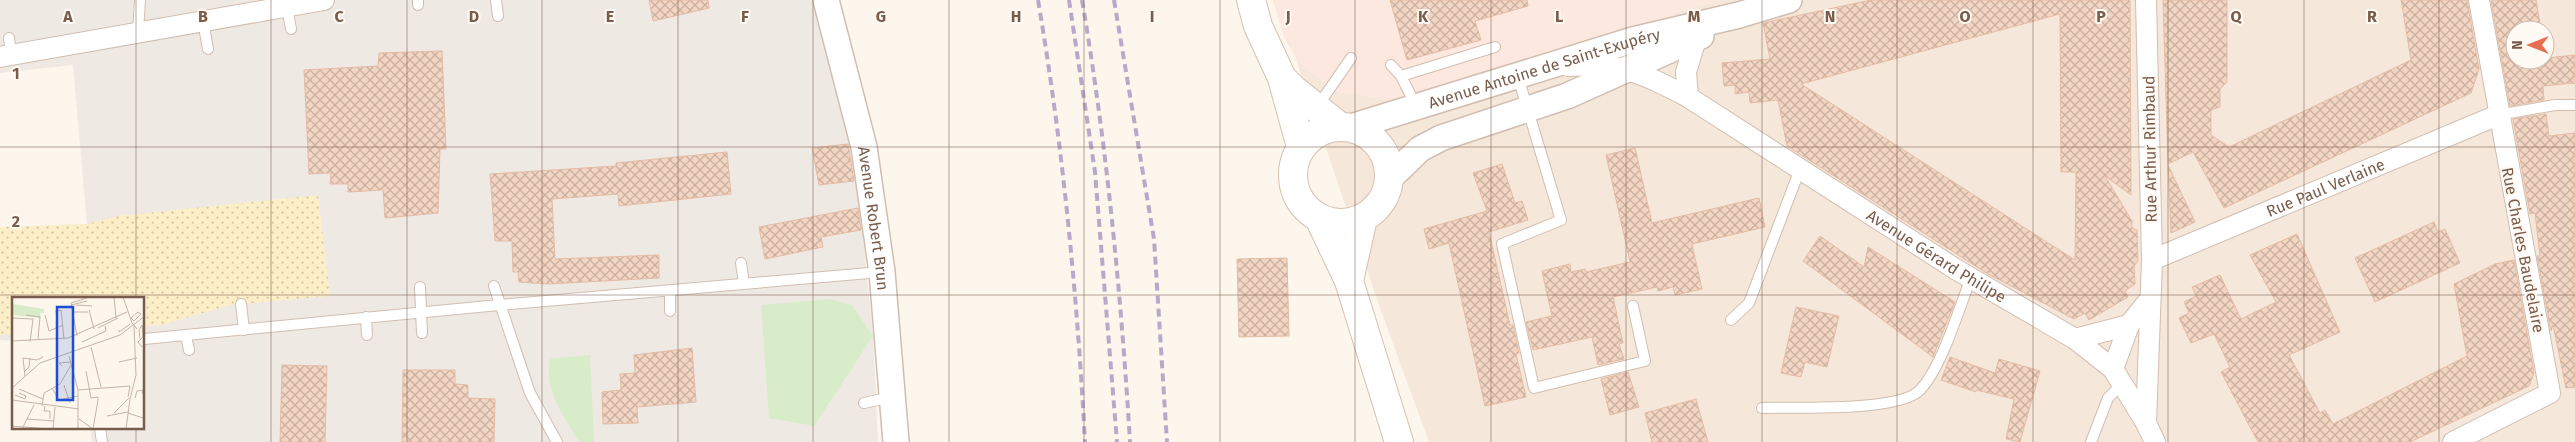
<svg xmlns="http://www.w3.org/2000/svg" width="2575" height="442" font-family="'Fira Sans',sans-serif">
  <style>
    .residential { fill: #f5e8da; fill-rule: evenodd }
    .commercial { fill: #fde8e0 }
    .industrial { fill: #efe9e4 }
    .green { fill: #d8ecc9 }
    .sand { fill: url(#sand-dots) }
    .building { fill: url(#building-cross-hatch); stroke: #e6bba3; fill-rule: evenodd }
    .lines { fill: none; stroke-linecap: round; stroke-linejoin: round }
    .service-casing { stroke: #d1beb0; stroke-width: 12 }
    .minor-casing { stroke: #d1beb0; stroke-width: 22 }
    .tertiary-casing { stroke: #d1beb0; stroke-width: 28 }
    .secondary-casing { stroke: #d6c0b0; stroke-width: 30 }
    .service { stroke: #fff; stroke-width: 10 }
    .minor { stroke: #fff; stroke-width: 20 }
    .tertiary { stroke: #fff; stroke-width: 25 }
    .secondary { stroke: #fff; stroke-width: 28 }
    .rail { stroke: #b9a8c9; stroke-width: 4; stroke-dasharray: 8 5; stroke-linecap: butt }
    .grid { fill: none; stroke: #7a5c4d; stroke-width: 1; stroke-opacity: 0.55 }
    .labels { text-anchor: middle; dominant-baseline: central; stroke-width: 4; stroke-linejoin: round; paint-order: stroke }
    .street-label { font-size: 16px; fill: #7a5c4d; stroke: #fffaf3 }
    .inset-road { fill: none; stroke: #c5b3a7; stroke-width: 1 }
    .view { fill: #1d4ed8; fill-opacity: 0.15; stroke: #1d4ed8; stroke-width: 2.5 }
    .inset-edge { fill: none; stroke: #7a5c4d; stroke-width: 2.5 }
    .grid-label { font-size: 16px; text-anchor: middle; font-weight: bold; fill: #7a5c4d; stroke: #fffaf3; stroke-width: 4; stroke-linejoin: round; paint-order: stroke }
  </style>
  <defs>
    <pattern id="sand-dots" width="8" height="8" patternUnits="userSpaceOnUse" patternTransform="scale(1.25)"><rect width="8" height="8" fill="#fcefc7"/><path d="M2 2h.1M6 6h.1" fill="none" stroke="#d1c5a4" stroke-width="1.8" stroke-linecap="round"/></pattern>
    <pattern id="building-cross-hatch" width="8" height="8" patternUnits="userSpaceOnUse" patternTransform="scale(1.25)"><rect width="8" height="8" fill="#f3d5c3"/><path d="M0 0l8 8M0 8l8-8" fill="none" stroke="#cab0a1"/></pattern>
  </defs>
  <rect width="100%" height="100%" fill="#fdf6ec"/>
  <path class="residential" d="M1276 0H2575V442H1429L1381 311ZM2515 30H2545V60H2515Z"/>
  <path class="commercial" d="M1273 0H1720L1392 100 1336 92 1298 62 1284 37Z"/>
  <path class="industrial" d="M0 0H811L851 115 873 336 878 442H92L90 428H144V298H14V341L0 340V227L87 224 73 65 0 73Z"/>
  <path class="green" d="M830 299 852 305 873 336 814 426 769 418 761 305Z
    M590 355 594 442H579C563 414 544 391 550 359Z"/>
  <path class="sand" d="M318 195 330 296 230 305 162 325 144 326V298H14V334L0 335V227L87 224 118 216Z"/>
  <path class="building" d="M649 0H708L709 8 653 21Z
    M1390 0H1527L1528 6 1475 21 1481 40 1407 60Z
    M1871 0H2130L2131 195 2105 176 2132 221V228L2137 230 2138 261 2134 266 2135 284 2125 291 2128 297 2089 320 2085 313 2074 319 1988 274 1787 146 1778 100 1750 103 1749 92 1735 94V85L1724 86 1722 63 1770 59 1763 23ZM2060 14 2061 172H2076L2075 260 1801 84Z
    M2163 0H2227V82L2220 89V107L2211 110V135L2229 147 2411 60 2401 0H2467L2479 69 2471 93 2224 208 2193 152 2168 164Z
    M2491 0H2536L2541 30H2515V60H2545V55L2546 58 2575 55V83L2543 86 2544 100 2510 106Z
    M442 51 446 149H440L438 213 385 218 383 190 348 192V184H330L331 173 309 174 304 70 378 66 379 53Z
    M2546 114 2549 136 2575 133V387L2566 388 2553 325 2551 331 2537 256H2540L2535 213 2530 214 2513 119Z
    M848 144 854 181 819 185 812 148Z
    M1635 148 1652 223 1759 198 1765 227 1692 244 1702 289 1675 295 1673 287 1658 291 1657 287 1613 297 1623 343 1619 344 1624 359 1598 365 1592 337 1533 350 1526 322 1552 316 1542 271 1570 264 1571 272 1585 269 1586 272 1630 262 1606 155Z
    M727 152 731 194 619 206 618 194 552 199 555 259 659 255V278L548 284 519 282 518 272H513L512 241H495L490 174 616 166V163Z
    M1502 164 1515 203 1522 201 1528 220 1489 232 1510 325H1513L1519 353 1516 354 1526 397 1485 406 1449 243 1429 249 1424 229 1487 211 1473 173Z
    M2168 165 2195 222 2171 233Z
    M858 208 861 230 821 237 823 247 765 259 759 227Z
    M2434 222 2438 232 2445 229 2460 263 2375 302 2355 258Z
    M2297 234 2340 332 2289 355 2320 413 2325 410 2333 424 2467 356 2454 284 2495 264 2514 260 2534 373 2529 386 2410 442H2258L2221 372 2230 367 2214 334 2191 343 2179 318 2189 313 2184 302 2196 296 2192 287 2220 275 2241 319 2276 302 2250 255Z
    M1820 236 1864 267 1868 247 1955 302 1933 357 1803 261Z
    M1287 258 1289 336 1239 337 1237 259Z
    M1796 307 1839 316 1827 367 1805 362 1801 377 1781 373Z
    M692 348 696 402 637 407 638 423 603 424 602 392 621 390 620 374 635 373 634 355Z
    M1950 357 1995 373 1999 359 2040 371 2020 442 2006 439 2014 399 1976 390V392L1941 380Z
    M282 365 327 366 325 442H280Z
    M403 370H455V384L468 385V398L495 399 494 442H402Z
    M1628 372 1639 407 1610 415 1601 379Z
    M1696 399 1708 442H1652L1645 413Z"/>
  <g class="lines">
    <defs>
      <path id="service" d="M418 0V5
        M496 0 498 16
        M287 7 291 29
        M203 21 208 49
        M138 33 140 0
        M9 38 11 55
        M1391 65 1401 76
        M1518 77 1561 220 1502 244 1534 388 1645 361 1633 306
        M1416 106 1401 76 1495 47
        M1317 107 1351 58
        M2498 115 2555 105H2575
        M741 263 744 284
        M494 286 530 393 557 442
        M420 287 422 333
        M670 291V311
        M241 304 244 330
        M366 317 367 335
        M1731 320 1749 303 1800 169
        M186 336 189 350
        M144 339 499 305 881 272
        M864 403 892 397
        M1762 408C1794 407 1900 412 1920 390 1942 367 1959 308 1971 278
        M100 428 102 442
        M2091 442 2108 398 2122 384"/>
      <g id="minor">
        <path d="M0 57 324 0"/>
        <path id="s1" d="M1568 66C1622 63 1642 73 1688 97L1957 270 2075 339 2113 369 2146 423 2155 442"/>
        <path d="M1688 97 1686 72 1696 39"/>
        <path id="s2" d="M2152 260 2498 115"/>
        <path d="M2075 339 2129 325"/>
        <path d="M2113 369 2129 325 2150 299"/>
        <path d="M2146 423 2152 260 2146 0"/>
        <path d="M2453 442 2550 393 2479 0"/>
      </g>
      <g id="tertiary">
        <path id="s3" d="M826 0 864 147 882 272 896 442"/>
        <path id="s4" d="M1351 127 1633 40 1739 15 1789 0"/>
        <path d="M1390 178 1420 149 1441 138 1567 96 1701 36"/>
      </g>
      <path id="secondary" d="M1251 0 1258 26 1282 78 1301 147
        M1283 79 1294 90 1339 126
        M1293 175a48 48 0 1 1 96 0a48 48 0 1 1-96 0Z
        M1319 218 1349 281 1399 442
        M1349 281 1363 218"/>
    </defs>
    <use href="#service" class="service-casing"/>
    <use href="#minor" class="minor-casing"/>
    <use href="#tertiary" class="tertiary-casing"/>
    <use href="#secondary" class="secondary-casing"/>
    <use href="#service" class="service"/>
    <use href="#minor" class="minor"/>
    <use href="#tertiary" class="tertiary"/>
    <use href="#secondary" class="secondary"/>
    <path class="rail" d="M1038 0C1063 147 1077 293 1085 442
      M1069 0 1095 172 1117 442
      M1082 0C1107 147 1121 294 1130 442
      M1114 0 1154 239 1167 442"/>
  </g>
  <path class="grid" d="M136 0V298M271 0V442M407 0V442M542 0V442M678 0V442M813 0V442M949 0V442M1084 0V442M1220 0V442M1355 0V442M1491 0V442M1626 0V442M1762 0V442M1897 0V442M2033 0V442M2168 0V442M2304 0V442M2439 0V442M0 147H2575M0 295H2575M136 428V442"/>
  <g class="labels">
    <g class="street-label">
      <text stroke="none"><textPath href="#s4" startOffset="202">Avenue Antoine de Saint-Exupéry</textPath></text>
      <text transform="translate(2150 149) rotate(-91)">Rue Arthur Rimbaud</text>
      <text stroke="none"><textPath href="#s2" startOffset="188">Rue Paul Verlaine</textPath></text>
      <text stroke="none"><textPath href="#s3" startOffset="224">Avenue Robert Brun</textPath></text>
      <text transform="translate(2523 250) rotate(79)">Rue Charles Baudelaire</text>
      <text stroke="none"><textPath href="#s1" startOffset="421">Avenue Gérard Philipe</textPath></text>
    </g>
  </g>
  <g transform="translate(12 297)">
    <rect width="132" height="132" fill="#fdf6ec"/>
    <path d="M1 7 32 12V16H28L29 21 0 18Z" fill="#d8ecc9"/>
    <path class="inset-road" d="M102 0 104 21M111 0 120 26 125 32M59 8 75 4M64 8 80 9M77 13 82 32M43 15 49 13 52 42M60 15H76M126 15 129 17 122 24 119 21ZM14 18 28 20 26 42M33 18 37 34 51 28M0 21 21 22 18 45M86 31 106 21M107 33V35L118 27M65 39 59 6 78 0M128 42 127 33 130 28 131 40 126 45 130 50M0 44 56 41 115 15M70 45 94 34 93 29M79 50 89 90M57 59 66 93V132M107 65 125 61M50 69 47 66 59 65M74 74 79 101 86 100V103M12 75 17 70 18 61M13 79 11 61 25 63 31 60M52 88 58 106M0 91 28 66 108 38 133 19M40 91 47 103 66 99M7 92 31 102M66 93 118 89 116 100M3 98 13 102 14 99 7 96M123 101 125 94 131 93 130 97M118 102 124 78 122 29M0 103 67 112M30 109 32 96 48 87 59 68M33 109 32 114H38V122M102 116 117 101M116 116 131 121M95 119 116 115M15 122 42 124M67 122 81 132M0 129 37 132M10 132 22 108M41 132 43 110M81 132 86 103M114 132 118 102"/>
    <path class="view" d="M45 10H61V103H45Z"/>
    <rect width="132" height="132" class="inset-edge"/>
  </g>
  <g class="grid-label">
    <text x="68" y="22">A</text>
    <text x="203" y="22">B</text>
    <text x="339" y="22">C</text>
    <text x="474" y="22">D</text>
    <text x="610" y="22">E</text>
    <text x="745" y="22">F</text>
    <text x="881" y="22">G</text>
    <text x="1016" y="22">H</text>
    <text x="1152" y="22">I</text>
    <text x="1288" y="22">J</text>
    <text x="1423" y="22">K</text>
    <text x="1559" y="22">L</text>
    <text x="1694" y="22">M</text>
    <text x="1830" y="22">N</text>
    <text x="1965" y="22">O</text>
    <text x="2101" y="22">P</text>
    <text x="2236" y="22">Q</text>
    <text x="2372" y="22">R</text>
    <text x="16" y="79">1</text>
    <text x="16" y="227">2</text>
  </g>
  <g transform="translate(2530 45) rotate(270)"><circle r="24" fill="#fffaf3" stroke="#cabbb1"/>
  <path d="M0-4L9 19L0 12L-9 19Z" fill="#e76f51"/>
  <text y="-8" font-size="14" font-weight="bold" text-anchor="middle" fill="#7a5c4d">N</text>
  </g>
</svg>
